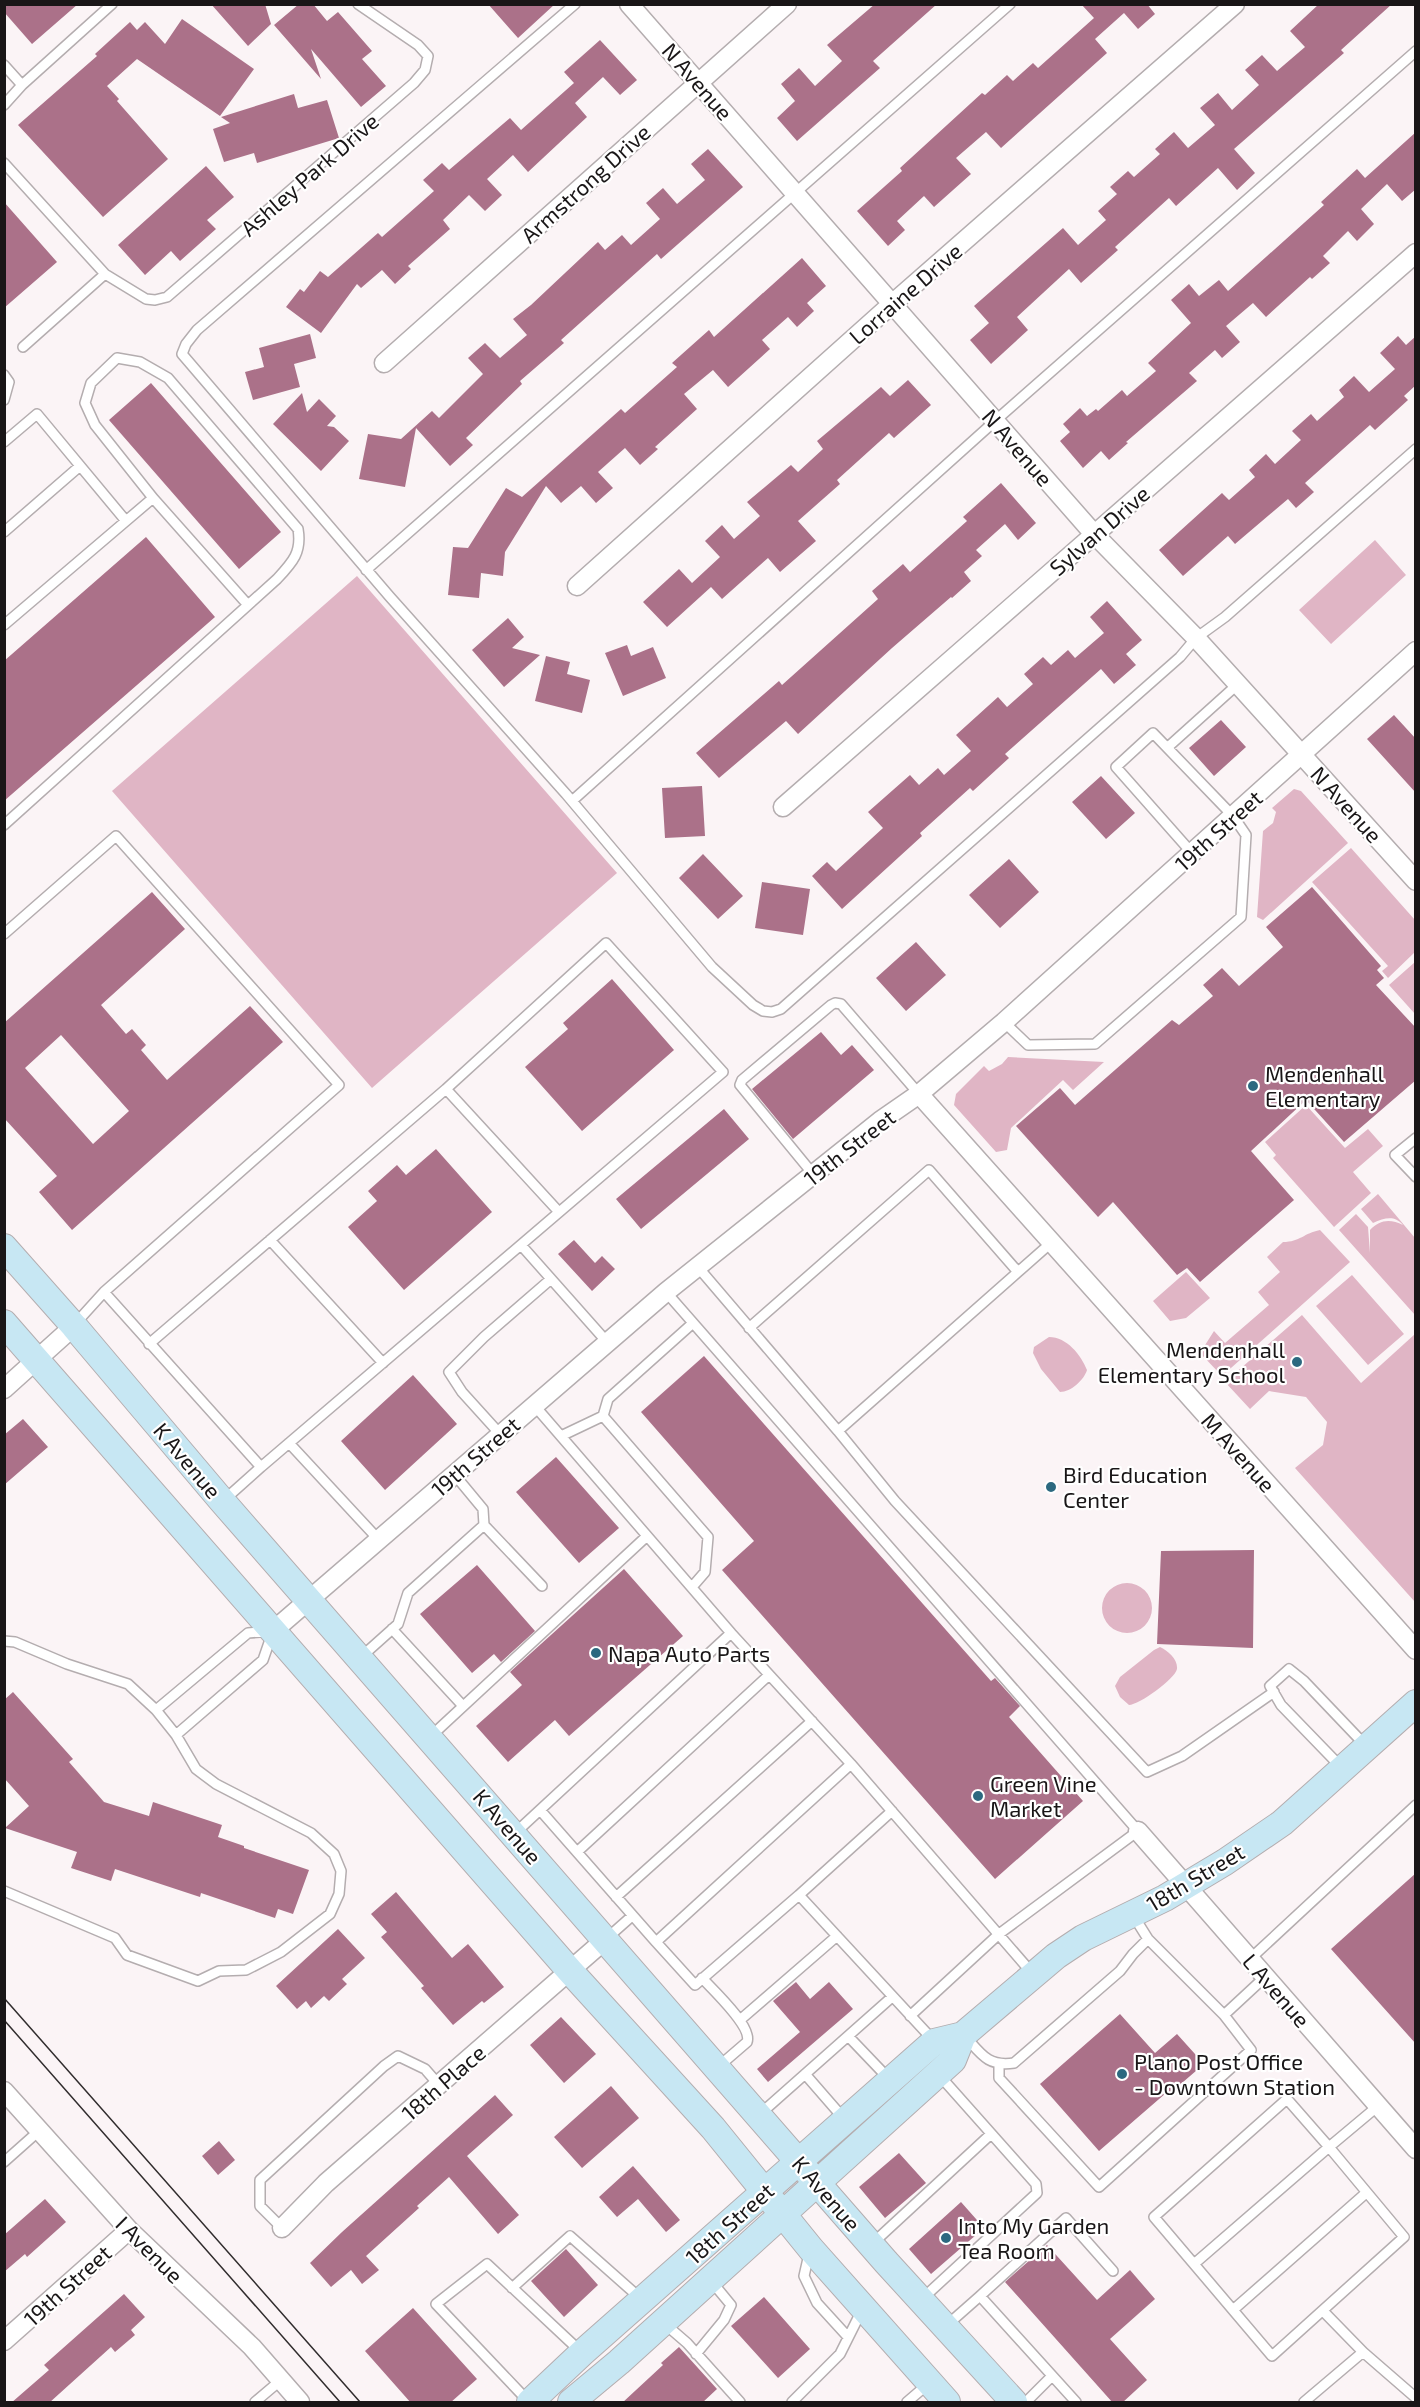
<svg xmlns="http://www.w3.org/2000/svg" width="1420" height="2407" font-family="'Exo 2',sans-serif">
  <style>
    .green { fill: #e0b5c5 }
    .building { fill: #ab7189; fill-rule: evenodd }
    .lines { fill: none; stroke-linecap: round; stroke-linejoin: round }
    .lane-casing { stroke: #b4adaf; stroke-width: 12 }
    .street-casing { stroke: #b4adaf; stroke-width: 21 }
    .secondary-casing { stroke: #b4adaf; stroke-width: 28 }
    .lane { stroke: #fff; stroke-width: 9 }
    .street { stroke: #fff; stroke-width: 18 }
    .secondary { stroke: #c7e7f3; stroke-width: 26 }
    .tram { stroke: #312d2e; stroke-width: 1.5 }
    .poi-dot { fill: #2c6980; stroke: #fff; stroke-width: 2 }
    .labels { text-anchor: middle; dominant-baseline: central; stroke-width: 4.5; stroke-linejoin: round; paint-order: stroke }
    .street-label { font-size: 22px; fill: #191617; stroke: #fff }
    .poi-label { font-size: 22px; fill: #191617; stroke: #fff; text-anchor: start }
  </style>
  <rect width="100%" height="100%" fill="#fbf4f6"/>
  <path class="green" d="M1375 540 1406 575 1331 644 1299 610Z
    M357 576 617 873 372 1088 112 791Z
    M1294 789 1301 791 1348 843 1263 920 1257 917 1263 831 1273 823 1276 812 1272 808Z
    M1351 848 1415 920V952L1388 978 1382 971 1388 966 1312 882Z
    M1415 962V1014L1389 985Z
    M1008 1057 1104 1062 1073 1090 1063 1080 1011 1128 1007 1150 996 1152 954 1105 956 1094 984 1066 989 1071 1002 1064Z
    M1306 1105 1345 1148 1368 1129 1383 1146 1353 1172 1371 1193 1334 1227 1273 1158 1276 1155 1265 1142Z
    M1378 1194 1415 1238V1315L1339 1230 1356 1214 1368 1227 1370 1253V1230C1380 1219 1391 1219 1403 1225 1394 1215 1385 1218 1373 1223L1361 1209Z
    M1320 1230 1350 1262 1222 1376 1200 1353 1214 1331 1225 1343 1269 1305 1258 1292 1280 1272 1267 1257 1283 1242C1300 1242 1304 1233 1320 1230Z
    M1186 1272 1210 1298 1186 1318 1170 1321 1153 1301Z
    M1352 1275 1404 1334 1368 1365 1316 1306Z
    M1302 1315 1361 1383 1415 1334V1602L1295 1468 1323 1445 1327 1422 1306 1397 1269 1391 1250 1409 1225 1382Z
    M1049 1337C1067 1337 1081 1355 1087 1370 1084 1380 1071 1392 1060 1392L1041 1369 1033 1353 1034 1347Z
    M1102 1608a25 25 0 1 1 50 0a25 25 0 1 1-50 0Z
    M1160 1647C1168 1651 1178 1659 1177 1669 1175 1679 1139 1705 1129 1705L1120 1697 1115 1686 1120 1677 1154 1650Z"/>
  <path class="building" d="M4 4H78L32 44 4 12Z
    M211 4H265L271 24 248 46Z
    M299 4H313L327 21 338 12 372 51 362 59 386 86 361 107 311 49 321 79 274 25Z
    M488 4H555L518 38Z
    M875 4H937L873 61 880 68 797 141 777 118 795 101 781 84 799 68 815 86 842 61 827 45Z
    M1081 4H1147L1155 14 1138 29 1124 13 1095 39 1107 53 1001 148 986 132 956 158 971 174 934 207 924 196 897 221 905 230 888 246 857 211 902 171 900 168 982 93 985 95 1007 75 1013 81 1033 63 1038 68 1094 18Z
    M1319 4H1392L1341 50 1344 53 1234 149 1255 173 1237 190 1218 168 1176 206 1169 198 1115 247 1118 250 1081 283 1069 269 1017 317 1028 330 991 364 970 340 989 323 974 306 1063 228 1078 245 1106 220 1098 211 1117 194 1110 187 1128 171 1134 177 1160 154 1155 149 1174 132 1188 148 1215 125 1200 108 1218 93 1232 110 1259 85 1245 70 1262 55 1277 71 1305 47 1290 31Z
    M182 19 254 69 220 116 137 59 107 86 119 99 117 101 168 159 103 217 18 125 97 56 95 54 130 22 137 30 145 22 165 44Z
    M600 40 637 80 620 95 603 77 575 103 587 117 528 172 513 155 487 179 502 195 485 211 469 195 443 220 450 229 408 266 411 269 395 284 382 270 361 288 357 284 321 333 286 307 300 289 304 292 320 271 328 277 378 233 382 237 434 191 423 180 442 163 449 170 510 118 521 130 574 83 564 72Z
    M294 94 298 108 327 100 339 138 257 163 254 153 224 162 213 129 230 123 221 117Z
    M1416 132V189L1402 201 1387 184 1361 209 1374 224 1357 241 1348 231 1323 256 1330 263 1312 279 1310 277 1266 317 1253 303 1226 326 1240 342 1222 358 1215 350 1189 373 1197 381 1126 442 1128 443 1109 460 1101 451 1083 468 1060 441 1070 432 1063 424 1080 408 1087 416 1096 409 1098 411 1122 390 1127 396 1156 371 1148 363 1191 323 1171 300 1189 284 1199 296 1219 280 1228 291 1324 205 1321 202 1357 169 1365 178Z
    M708 149 743 187 661 259 657 254 561 340 564 343 520 381 522 384 466 438 473 445 450 466 416 428 405 487 359 479 368 434 401 439 432 411 439 418 483 374 468 358 485 343 500 358 527 335 513 319 531 305 598 242 605 250 622 235 631 245 660 219 646 203 663 188 677 204 705 180 691 164Z
    M206 166 234 197 207 220 216 229 180 261 171 251 145 275 118 245Z
    M4 202 57 262 4 308Z
    M802 258 826 286 807 303 814 311 797 327 788 317 762 340 770 349 728 387 713 370 684 394 697 409 655 447 658 449 640 465 625 448 598 472 613 488 596 503 581 486 561 503 546 486 505 552 503 576 481 573 479 598 448 595 453 547 468 548 506 488 522 497 621 409 625 413 677 367 672 363 709 330 714 337Z
    M310 334 316 358 294 364 300 387 253 400 245 372 264 367 259 348Z
    M1398 336 1406 345 1416 336V385L1404 396 1408 400 1375 430 1370 425 1305 483 1314 492 1296 508 1288 499 1235 544 1228 536 1183 576 1159 550 1222 493 1229 500 1255 477 1249 470 1266 454 1275 464 1301 440 1292 431 1311 414 1317 421 1344 397 1339 390 1354 376 1369 392 1395 369 1380 353Z
    M908 380 931 405 894 438 889 433 837 480 840 484 798 521 816 541 780 572 768 558 722 599 711 587 667 627 643 602 679 569 692 583 720 557 705 541 722 525 734 539 760 516 747 502 791 465 798 472 823 449 817 441 881 387 890 396Z
    M151 383 281 532 239 569 109 420Z
    M302 393 307 412 319 399 336 416 327 426 334 427 349 441 321 471 273 424Z
    M1001 483 1036 523 1018 540 1005 524 976 550 982 556 964 572 971 581 952 598 951 597 892 648 798 734 786 721 719 778 696 753 779 681 782 685 878 599 872 591 903 564 910 572 967 521 963 517Z
    M146 537 215 617 4 801V661Z
    M1107 601 1142 640 1126 654 1136 665 1114 684 1101 669 1005 754 1009 758 973 791 970 788 920 833 922 836 842 909 812 876 827 862 836 871 883 828 868 812 910 775 919 785 938 768 944 775 971 751 956 735 998 697 1007 707 1033 684 1024 674 1043 657 1051 665 1068 650 1075 658 1104 633 1090 617Z
    M508 618 524 637 512 648 540 655 504 687 472 650Z
    M627 645 631 656 653 647 666 678 623 696 605 653Z
    M546 656 570 662 567 674 590 680 582 713 535 701Z
    M1394 715 1416 739V793L1367 739Z
    M1221 720 1246 747 1214 776 1189 748Z
    M1101 776 1135 813 1106 839 1072 802Z
    M702 786 705 836 665 838 662 788Z
    M703 854 743 896 718 919 679 878Z
    M1009 859 1039 892 1000 928 969 895Z
    M762 882 810 889 803 935 755 928Z
    M1312 887 1381 966 1377 970 1384 978 1376 985 1416 1028V1080L1344 1142 1306 1100 1251 1151 1294 1200 1200 1282 1187 1268 1177 1275 1113 1202 1098 1217 1016 1126 1060 1088 1075 1105 1172 1020 1179 1025 1213 996 1203 985 1222 968 1239 986 1283 947 1266 927Z
    M152 892 185 929 101 1005 126 1034 132 1029 146 1045 141 1050 167 1080 250 1006 283 1042 72 1230 39 1192 57 1176 4 1118V1023ZM61 1035 129 1111 93 1144 25 1068Z
    M916 942 946 975 906 1011 876 978Z
    M612 979 674 1050 582 1131 525 1067 568 1029 563 1023Z
    M821 1032 841 1055 852 1045 874 1070 793 1139 752 1089Z
    M724 1109 749 1139 641 1229 616 1199Z
    M436 1149 492 1212 404 1290 348 1227 377 1201 368 1191 397 1165 406 1175Z
    M574 1240 595 1263 602 1256 615 1269 592 1291 558 1254Z
    M704 1356 991 1681 995 1678 1020 1706 1009 1717 1083 1801 995 1879 722 1570 754 1541 641 1412Z
    M413 1375 457 1424 385 1490 341 1441Z
    M23 1419 48 1447 4 1485V1435Z
    M556 1457 619 1528 579 1563 516 1492Z
    M1254 1550 1253 1648 1157 1644 1161 1551Z
    M477 1565 535 1631 501 1662 494 1654 472 1673 420 1614Z
    M624 1569 683 1636 569 1736 555 1720 508 1762 476 1726 522 1685 510 1672Z
    M13 1692 73 1759 69 1762 104 1802 149 1816 153 1802 222 1825 218 1837 244 1846V1848L309 1870 293 1914 278 1909 275 1918 201 1893 200 1897 115 1869 111 1881 71 1868 77 1852 5 1828 29 1806 4 1778V1700Z
    M1416 1873V2044L1331 1949Z
    M396 1892 452 1958 468 1944 504 1987 484 2003 482 2001 453 2025 421 1988 424 1986 381 1937 387 1932 371 1914Z
    M338 1929 365 1958 342 1979 347 1984 329 2001 324 1996 311 2008 306 2001 297 2009 276 1986Z
    M796 1982 810 1999 829 1982 853 2009 768 2082 757 2069 800 2032 773 2001Z
    M1120 2014 1155 2053 1177 2034 1204 2064 1168 2095 1166 2093 1099 2151 1040 2084Z
    M561 2017 596 2054 564 2083 530 2045Z
    M611 2086 639 2118 582 2168 554 2137Z
    M495 2095 513 2115 467 2156 519 2215 498 2234 449 2177 417 2206 419 2208 366 2256 379 2270 362 2284 351 2270 331 2287 310 2263 342 2232Z
    M219 2141 235 2160 218 2175 202 2156Z
    M899 2153 926 2183 885 2218 859 2187Z
    M633 2166 680 2220 666 2232 638 2199 617 2217 599 2197Z
    M45 2199 66 2222 27 2257 25 2254 4 2272V2235Z
    M961 2202 984 2228 931 2274 909 2249Z
    M1047 2245 1097 2300 1130 2270 1155 2299 1110 2339 1147 2380 1122 2403H1113L1005 2282Z
    M566 2249 598 2285 564 2317 531 2281Z
    M124 2294 145 2317 131 2330 135 2335 115 2352 111 2347 49 2403H11L49 2370 44 2365Z
    M764 2297 810 2349 778 2378 731 2326Z
    M413 2308 477 2379 450 2403H411L365 2351Z
    M679 2347 717 2389 702 2403H622L663 2365 661 2363Z"/>
  <g class="lines">
    <defs>
      <path id="lane" d="M575 4 197 330 186 344 182 354 390 597 566 794 712 967 753 1005 763 1011 772 1012 781 1009 1180 657 1196 638 1225 617 1416 449
        M4 65 22 85
        M4 105 22 85 112 4
        M4 163 105 274 146 299 155 300 167 297 414 83 425 70 428 56 418 45 358 4
        M23 347 105 274
        M4 375 9 382 4 400
        M4 442 37 414 126 521 153 498 95 425 85 403 91 383 117 358 140 362 168 378 298 529C302 552 293 562 277 579L4 825
        M153 498 248 605
        M4 532 80 466
        M366 570 1010 4
        M4 625 126 521
        M1168 747 1238 684
        M572 801 995 421 1416 51
        M4 934 116 836 339 1085 104 1292 75 1324
        M1004 1022 1028 1045 1095 1044 1241 917 1246 835 1233 816 1153 733 1116 767 1192 853
        M1416 1138 1395 1155 1416 1177
        M813 1174 740 1085 742 1080 831 1005 835 1003 841 1004 919 1094
        M270 1240 383 1363
        M521 1245 607 1342
        M697 1266 838 1431 895 1501 1147 1772 1182 1756 1274 1692
        M1018 1272 1052 1242
        M104 1292 261 1467 223 1501
        M666 1292 1138 1831 999 1934 910 2016
        M749 1328 929 1170 1018 1272 838 1431
        M149 1344 446 1089
        M534 1405 731 1633
        M500 1434 462 1392 449 1372 484 1337 551 1279
        M561 1436 603 1416
        M289 1443 378 1539
        M261 1467 723 1072 606 943 446 1089 559 1212
        M484 1525 542 1586
        M692 1587 705 1572 708 1537 603 1416 608 1399 693 1323
        M392 1629 463 1706
        M4 1641 15 1642 67 1664 128 1684 156 1710 176 1735 196 1769 216 1784 311 1833 334 1854 341 1871 339 1894 330 1914 281 1952 246 1970 219 1971 198 1981 127 1955 115 1938 4 1891
        M360 1658 398 1624 408 1593 484 1525 483 1509 454 1474
        M156 1710 248 1633 273 1631 263 1660 176 1735
        M430 1737 647 1536
        M851 1764 1032 1973
        M1341 1767 1281 1705 1270 1686 1289 1669 1304 1681 1365 1745
        M892 1811 799 1895 934 2041
        M514 1834 731 1633 851 1764 656 1942 540 1810
        M577 1852 769 1675
        M616 1897 812 1721
        M1133 1915 1148 1939 1224 2015 1265 1977
        M606 1939 632 1916
        M656 1942 695 1985 799 1895
        M1250 1959 1416 1805
        M702 1978C713 1990 753 2027 747 2042L718 2067
        M740 2020 837 1936
        M848 2036 890 2080
        M965 2036C981 2054 988 2067 1014 2063L1120 1971 1133 1954 1148 1939
        M999 2065V2078L1099 2187 1251 2050 1224 2015
        M805 2074 845 2120
        M759 2115 892 1997
        M4 2162 40 2130
        M282 2228 260 2206V2180L384 2066 398 2056 425 2069 439 2085
        M873 2243 991 2134
        M809 2254 804 2276 817 2303 848 2337
        M1194 2264 1329 2147 1404 2237 1272 2356 1154 2217 1287 2099 1329 2147 1378 2106
        M512 2288 570 2236 640 2298
        M980 2296 1066 2218 1113 2271
        M922 2299 1037 2193 1036 2184 940 2076
        M1233 2310 1366 2193
        M665 2324 687 2343 740 2402
        M946 2326 980 2296 1076 2402
        M1363 2352 1416 2398
        M696 2354 724 2320 731 2305 712 2282
        M528 2401 436 2304 487 2264 580 2351
        M255 2402 281 2380
        M792 2402 840 2354 862 2310
        M907 2402 928 2384
        M1026 2402 1052 2376
        M1304 2402 1363 2352 1323 2311"/>
      <path id="street" d="M629 4 1094 534 1196 638 1416 881
        M384 363 787 4
        M577 586 892 304 1235 4
        M783 807 1416 253
        M919 1094 1416 1650
        M4 1389 74 1326
        M273 1631 666 1292 880 1121 919 1094 1004 1022 1416 651
        M1138 1831 1416 2149
        M4 2091 129 2230 252 2347 300 2402
        M282 2228 326 2183 606 1939
        M4 2341 129 2230"/>
      <path id="secondary" d="M4 1247 74 1326 222 1501 886 2262 1014 2402
        M4 1323 570 1971 713 2128 811 2249 947 2402
        M530 2402 582 2353 934 2042 963 2035 1056 1956 1083 1938 1165 1898 1225 1862 1282 1823 1416 1703
        M571 2402 619 2362 953 2060 963 2035"/>
    </defs>
    <use href="#lane" class="lane-casing"/>
    <use href="#street" class="street-casing"/>
    <use href="#secondary" class="secondary-casing"/>
    <use href="#lane" class="lane"/>
    <use href="#street" class="street"/>
    <use href="#secondary" class="secondary"/>
    <path class="tram" d="M4 1998 360 2402
      M4 2020 340 2402"/>
  </g>
  <g class="poi-dot">
    <circle cx="1253" cy="1086" r="6"/>
    <circle cx="1297" cy="1362" r="6"/>
    <circle cx="1051" cy="1487" r="6"/>
    <circle cx="596" cy="1653" r="6"/>
    <circle cx="978" cy="1796" r="6"/>
    <circle cx="1122" cy="2074" r="6"/>
    <circle cx="946" cy="2238" r="6"/>
  </g>
  <g class="labels">
    <g class="street-label">
      <text transform="translate(698 81) rotate(49)">N Avenue</text>
      <text transform="translate(309 174) rotate(-41)">Ashley Park Drive</text>
      <text transform="translate(585 183) rotate(-42)">Armstrong Drive</text>
      <text transform="translate(905 293) rotate(-41)">Lorraine Drive</text>
      <text transform="translate(1018 447) rotate(49)">N Avenue</text>
      <text transform="translate(1099 530) rotate(-41)">Sylvan Drive</text>
      <text transform="translate(1347 804) rotate(48)">N Avenue</text>
      <text transform="translate(1218 830) rotate(-42)">19th Street</text>
      <text transform="translate(849 1147) rotate(-38)">19th Street</text>
      <text transform="translate(1239 1452) rotate(48)">M Avenue</text>
      <text transform="translate(475 1456) rotate(-41)">19th Street</text>
      <text transform="translate(188 1460) rotate(50)">K Avenue</text>
      <text transform="translate(508 1826) rotate(49)">K Avenue</text>
      <text transform="translate(1195 1877) rotate(-31)">18th Street</text>
      <text transform="translate(1277 1990) rotate(49)">L Avenue</text>
      <text transform="translate(443 2082) rotate(-41)">18th Place</text>
      <text transform="translate(827 2193) rotate(49)">K Avenue</text>
      <text transform="translate(729 2223) rotate(-42)">18th Street</text>
      <text transform="translate(150 2249) rotate(45)">I Avenue</text>
      <text transform="translate(67 2285) rotate(-42)">19th Street</text>
    </g>
    <g class="poi-label">
      <text x="1265" y="1073">Mendenhall<tspan x="1265" dy="25">Elementary</tspan></text>
      <text x="1285" y="1349" text-anchor="end">Mendenhall<tspan x="1285" dy="25">Elementary School</tspan></text>
      <text x="1063" y="1474">Bird Education<tspan x="1063" dy="25">Center</tspan></text>
      <text x="608" y="1653">Napa Auto Parts</text>
      <text x="990" y="1783">Green Vine<tspan x="990" dy="25">Market</tspan></text>
      <text x="1134" y="2061">Plano Post Office<tspan x="1134" dy="25">- Downtown Station</tspan></text>
      <text x="958" y="2225">Into My Garden<tspan x="958" dy="25">Tea Room</tspan></text>
    </g>
  </g>
  <rect width="1420" height="2407" fill="none" stroke="#191617" stroke-width="12"/>
</svg>
